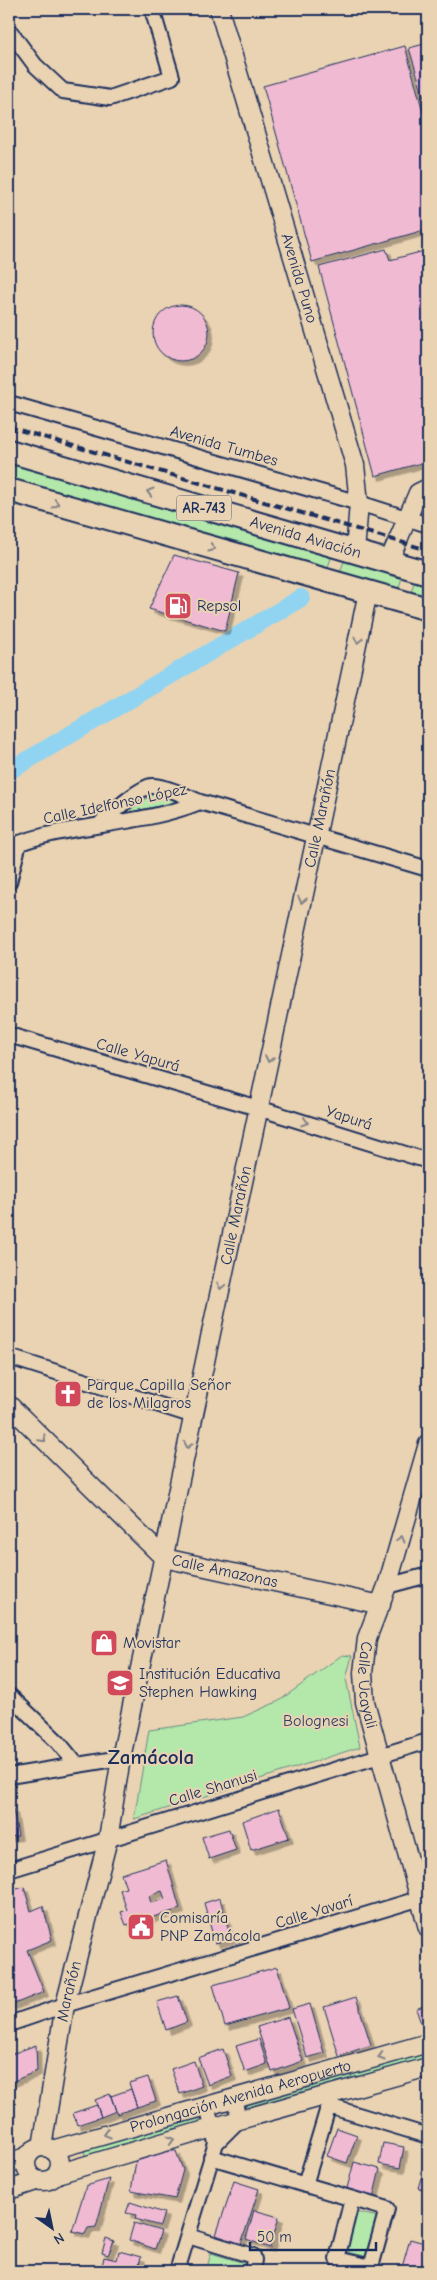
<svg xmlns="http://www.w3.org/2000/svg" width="437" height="2280" font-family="'Comic Neue',sans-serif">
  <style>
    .green { fill: #b3e8aa; stroke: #678c84 }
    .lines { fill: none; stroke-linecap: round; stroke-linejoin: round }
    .canal { stroke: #91d4f2; stroke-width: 18 }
    .building { fill: #f0bad2; stroke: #1b2f5e; fill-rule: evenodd; filter: url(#shadow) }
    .minor-casing { stroke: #1b2f5e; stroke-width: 18 }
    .tertiary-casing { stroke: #1b2f5e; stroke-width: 21 }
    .primary-casing { stroke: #1b2f5e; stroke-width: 26 }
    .minor { stroke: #ead3b2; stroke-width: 14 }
    .tertiary { stroke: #ead3b2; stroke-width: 18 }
    .primary { stroke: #ead3b2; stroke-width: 22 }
    .rail { stroke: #1b2f5e; stroke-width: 4; stroke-dasharray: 8 4; stroke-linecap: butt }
    .oneway { stroke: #828188 }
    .labels { text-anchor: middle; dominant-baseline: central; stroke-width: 4; stroke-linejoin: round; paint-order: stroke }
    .shield { fill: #ead3b2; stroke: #596077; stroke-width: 1 }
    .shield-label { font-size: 15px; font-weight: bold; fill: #1b2f5e }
    .street-label { font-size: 16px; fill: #1b2f5e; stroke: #ead3b2 }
    .poi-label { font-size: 16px; fill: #1b2f5e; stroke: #ead3b2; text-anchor: start }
    .park-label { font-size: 16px; fill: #2a4266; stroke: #ead3b2 }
    .district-label { font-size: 21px; font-weight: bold; fill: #1b2f5e; stroke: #ead3b2 }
  </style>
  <defs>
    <filter id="shadow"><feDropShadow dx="4.5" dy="4.5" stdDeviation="0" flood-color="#0004"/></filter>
  </defs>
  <rect width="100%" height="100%" fill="#ead3b2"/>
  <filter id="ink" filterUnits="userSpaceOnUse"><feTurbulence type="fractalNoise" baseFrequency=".02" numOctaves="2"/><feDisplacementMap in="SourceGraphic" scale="10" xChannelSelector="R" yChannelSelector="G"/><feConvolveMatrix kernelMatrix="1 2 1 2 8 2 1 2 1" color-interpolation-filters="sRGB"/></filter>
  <g filter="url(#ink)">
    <path class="green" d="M9 462 332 555 327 570 9 478Z
      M345 558 403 575 398 590 340 573Z
      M415 578 428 582V598L411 593Z
      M153 794 174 799V803L131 812V809Z
      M342 1655 352 1656 346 1679 360 1747 134 1819 149 1730 243 1717 279 1701Z
      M428 2052V2061L353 2081 351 2073Z
      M350 2073 352 2081 248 2110 246 2108V2103Z
      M199 2117 200 2124 86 2157 83 2149Z
      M356 2212 378 2217 368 2257 345 2251Z
      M211 2253 244 2263 241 2271H206Z"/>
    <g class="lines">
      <path class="canal" d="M9 771 301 598"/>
    </g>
    <path class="building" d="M428 43V111L409 48Z
      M405 46 428 130V229L312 262 263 86Z
      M386 249 390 260 428 250V461L375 476 319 267Z
      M153 333a28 28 0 1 1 56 0a28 28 0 1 1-56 0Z
      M174 555 239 573 225 631 149 609Z
      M279 1808 289 1838 251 1850 242 1821Z
      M13 1809 18 1836 9 1837V1810Z
      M229 1829 236 1850 209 1859 202 1837Z
      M166 1860 180 1909 126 1925 121 1912 127 1910 120 1890 126 1888 121 1874ZM162 1891 165 1899 151 1903 149 1896Z
      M24 1887 31 1911 43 1906 52 1940 27 1950 44 1992 9 2006V1891Z
      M220 1898 231 1939 215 1943 204 1903Z
      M277 1967 289 2008 225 2026 213 1985Z
      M178 1996 187 2022 166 2030 157 2002Z
      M356 1997 371 2045 339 2056 324 2007Z
      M310 2004 324 2053 307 2058 292 2009Z
      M428 2004V2027L423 2029 416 2009Z
      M288 2017 303 2061 272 2072 257 2027Z
      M259 2039 267 2064 245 2072 236 2046Z
      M36 2045 37 2071 9 2083V2055Z
      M223 2049 232 2076 208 2085 198 2058Z
      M194 2061 202 2086 180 2094 171 2069Z
      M148 2077 156 2101 137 2107 129 2083Z
      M131 2089 137 2107 117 2114 111 2096Z
      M110 2094 116 2111 101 2117 95 2100Z
      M97 2105 101 2117 77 2125 73 2113Z
      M337 2128 357 2135 347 2163 327 2156Z
      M383 2143 404 2147 400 2168 379 2164Z
      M168 2151H176L183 2170 175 2199 131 2191 136 2161Z
      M354 2162 380 2169 373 2199 346 2192Z
      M421 2178 428 2179V2190L418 2188Z
      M109 2179 96 2227 88 2228 85 2234 72 2231 86 2186Z
      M234 2181 259 2189 241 2244 216 2235Z
      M130 2202 164 2213 160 2226 135 2219 136 2215 126 2213Z
      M254 2210 279 2217 270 2248 246 2239Z
      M134 2223 161 2231 155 2249 129 2240Z
      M106 2238 114 2241 108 2255 102 2253Z
      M410 2239 428 2244V2271H401Z
      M119 2251 141 2257 138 2268 149 2271H101L104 2257 117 2260Z"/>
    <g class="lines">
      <defs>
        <path id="minor" d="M9 30 35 65 63 91 110 98 172 77 152 9
          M9 403 359 503 428 525
          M100 824C109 815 141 786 152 786 166 786 188 797 200 802
          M9 847C70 822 139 827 200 802L428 869
          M9 882 19 843
          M9 1035 258 1108 428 1161
          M9 1357 194 1416
          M387 1586 428 1575
          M9 1695 58 1742 76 1764
          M9 1776 121 1758
          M9 1870 428 1741
          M9 2024 65 2005 428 1896
          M207 2105 216 2143 239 2120 234 2098
          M332 2107 428 2136
          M211 2157 387 2209 371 2267 337 2259 352 2199
          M305 2185 327 2111 332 2107
          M188 2236 253 2256 254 2260 252 2271
          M177 2271 216 2143"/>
        <g id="tertiary">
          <path id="s1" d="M219 9 355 465 359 503 355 552"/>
          <path d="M389 561 418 493 428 488"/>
          <path id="s2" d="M9 1405 164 1558 381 1605"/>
          <path id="s3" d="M428 1444 387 1586 367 1638 363 1673 365 1702 428 1928"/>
          <circle cx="43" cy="2164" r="17"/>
          <path id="s4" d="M42 2147 65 2005 108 1839 121 1758 368 592"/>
          <path id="s5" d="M52 2150 428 2043"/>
          <path d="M9 2163 28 2156"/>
          <path d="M57 2174 239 2120 428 2067"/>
          <path d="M9 2190 36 2181"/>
        </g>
        <g id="primary">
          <path id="s6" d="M9 451 428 573"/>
          <path d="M9 490 428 609"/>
        </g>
      </defs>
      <use href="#minor" class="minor-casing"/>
      <use href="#tertiary" class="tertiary-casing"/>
      <use href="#primary" class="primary-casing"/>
      <use href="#minor" class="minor"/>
      <use href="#tertiary" class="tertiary"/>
      <use href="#primary" class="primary"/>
      <path class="rail" d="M9 427 428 550"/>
    </g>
    <defs><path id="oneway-chevron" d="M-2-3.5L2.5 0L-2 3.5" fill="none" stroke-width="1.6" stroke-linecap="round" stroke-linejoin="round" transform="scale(1.25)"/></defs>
    <g class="oneway">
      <use href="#oneway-chevron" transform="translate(150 492) rotate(-164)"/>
      <use href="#oneway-chevron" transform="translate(56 504) rotate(16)"/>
      <use href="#oneway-chevron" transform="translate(212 548) rotate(16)"/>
      <use href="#oneway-chevron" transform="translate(358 640) rotate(102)"/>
      <use href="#oneway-chevron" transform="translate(302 900) rotate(102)"/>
      <use href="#oneway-chevron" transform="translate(269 1059) rotate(102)"/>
      <use href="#oneway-chevron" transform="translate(305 1122) rotate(18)"/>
      <use href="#oneway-chevron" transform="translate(221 1286) rotate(102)"/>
      <use href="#oneway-chevron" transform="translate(43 1439) rotate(45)"/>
      <use href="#oneway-chevron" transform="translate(188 1445) rotate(102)"/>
      <use href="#oneway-chevron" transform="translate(401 1539) rotate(-74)"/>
      <use href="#oneway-chevron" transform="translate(381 2057) rotate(164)"/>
      <use href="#oneway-chevron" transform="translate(107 2134) rotate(164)"/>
      <use href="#oneway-chevron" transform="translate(171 2140) rotate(-16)"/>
    </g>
  </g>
  <defs>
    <symbol id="fuel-square" viewBox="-11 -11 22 22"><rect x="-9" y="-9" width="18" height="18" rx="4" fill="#d1495b" stroke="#ead3b2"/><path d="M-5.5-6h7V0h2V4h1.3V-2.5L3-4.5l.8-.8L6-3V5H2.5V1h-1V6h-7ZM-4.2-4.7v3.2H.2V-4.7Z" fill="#fff"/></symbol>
    <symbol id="church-square" viewBox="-11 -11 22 22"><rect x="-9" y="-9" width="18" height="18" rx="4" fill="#d1495b" stroke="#ead3b2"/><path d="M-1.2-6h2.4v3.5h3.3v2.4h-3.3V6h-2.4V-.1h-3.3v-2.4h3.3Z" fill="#fff"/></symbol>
    <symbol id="shop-square" viewBox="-11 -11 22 22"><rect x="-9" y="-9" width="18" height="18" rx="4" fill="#d1495b" stroke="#ead3b2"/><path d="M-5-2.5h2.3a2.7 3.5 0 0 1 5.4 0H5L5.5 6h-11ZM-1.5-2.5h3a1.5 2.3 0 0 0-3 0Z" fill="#fff"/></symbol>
    <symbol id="school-square" viewBox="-11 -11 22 22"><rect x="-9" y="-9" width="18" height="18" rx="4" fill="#d1495b" stroke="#ead3b2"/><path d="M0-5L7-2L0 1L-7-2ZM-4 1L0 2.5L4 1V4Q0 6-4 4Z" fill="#fff"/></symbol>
    <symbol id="civic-square" viewBox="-11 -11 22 22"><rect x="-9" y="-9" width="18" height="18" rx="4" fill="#d1495b" stroke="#ead3b2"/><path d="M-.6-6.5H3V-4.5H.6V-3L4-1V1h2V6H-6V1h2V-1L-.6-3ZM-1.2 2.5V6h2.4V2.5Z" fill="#fff"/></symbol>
  </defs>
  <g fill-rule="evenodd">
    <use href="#fuel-square" x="162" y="590" width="32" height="32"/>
    <use href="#church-square" x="52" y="1378" width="32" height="32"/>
    <use href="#shop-square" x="88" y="1627" width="32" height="32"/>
    <use href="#school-square" x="104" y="1667" width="32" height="32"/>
    <use href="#civic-square" x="125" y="1911" width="32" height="32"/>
  </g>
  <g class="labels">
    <rect class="shield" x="176.5" y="495.5" width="55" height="25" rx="4"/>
    <g class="shield-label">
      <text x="204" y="508">AR-743</text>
    </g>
    <g class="street-label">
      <text stroke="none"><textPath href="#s1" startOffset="281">Avenida Puno</textPath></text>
      <text transform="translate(224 446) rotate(16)">Avenida Tumbes</text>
      <text stroke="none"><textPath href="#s6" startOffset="309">Avenida Aviación</textPath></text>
      <text transform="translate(115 804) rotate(-12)">Calle Idelfonso López</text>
      <text stroke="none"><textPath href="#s4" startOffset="1358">Calle Marañón</textPath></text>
      <text transform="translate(138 1055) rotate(16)">Calle Yapurá</text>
      <text transform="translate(349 1118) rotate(18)">Yapurá</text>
      <text stroke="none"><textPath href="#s4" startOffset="952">Calle Marañón</textPath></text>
      <text stroke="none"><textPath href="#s2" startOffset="280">Calle Amazonas</textPath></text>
      <text stroke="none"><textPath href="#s3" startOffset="251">Calle Ucayali</textPath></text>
      <text transform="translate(213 1788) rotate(-17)">Calle Shanusi</text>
      <text transform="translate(314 1912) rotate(-17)">Calle Yavarí</text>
      <text stroke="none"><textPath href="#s4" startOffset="158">Marañón</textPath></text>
      <text stroke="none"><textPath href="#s5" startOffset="196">Prolongación Avenida Aeropuerto</textPath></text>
    </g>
    <g class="poi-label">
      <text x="197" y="606">Repsol</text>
      <text x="87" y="1385">Parque Capilla Señor<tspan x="87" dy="18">de los Milagros</tspan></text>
      <text x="123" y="1643">Movistar</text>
      <text x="139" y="1674">Institución Educativa<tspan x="139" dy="18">Stephen Hawking</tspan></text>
      <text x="160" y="1918">Comisaría<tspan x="160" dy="18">PNP Zamácola</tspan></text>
    </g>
    <g class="park-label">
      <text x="316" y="1721">Bolognesi</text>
    </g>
    <g class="district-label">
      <text x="151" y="1757">Zamácola</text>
    </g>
  </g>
  <rect width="437" height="2280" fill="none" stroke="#ead3b2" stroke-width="30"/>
  <rect x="15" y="15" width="407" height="2250" fill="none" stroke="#1b2f5e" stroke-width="2" filter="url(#ink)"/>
  <g transform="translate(52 2228) rotate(147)" stroke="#ead3b2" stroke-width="4" paint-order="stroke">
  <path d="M0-4L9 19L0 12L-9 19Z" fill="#1b2f5e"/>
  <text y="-8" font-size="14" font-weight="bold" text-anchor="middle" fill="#1b2f5e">N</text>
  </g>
  <path d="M250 2242v8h126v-8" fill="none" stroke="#1b2f5e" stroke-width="2.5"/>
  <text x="257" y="2242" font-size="15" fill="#1b2f5e" stroke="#ead3b2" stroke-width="4" paint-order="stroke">50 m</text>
</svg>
